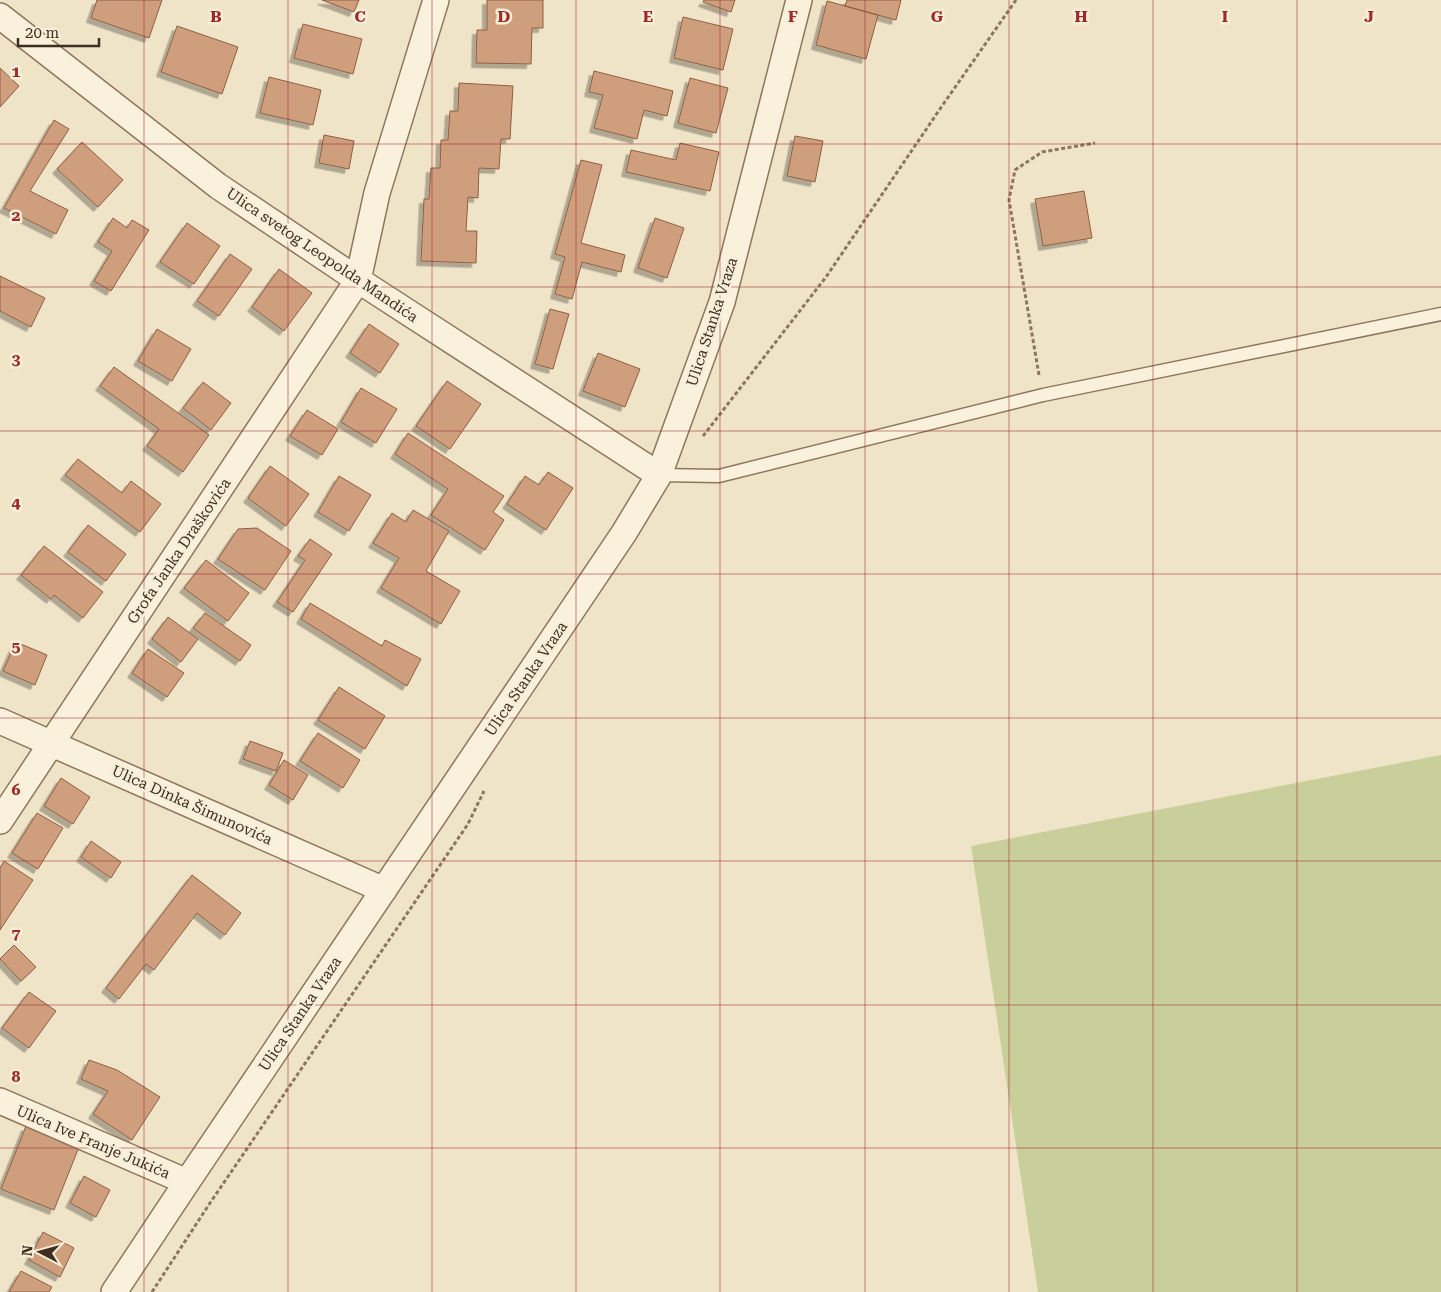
<svg xmlns="http://www.w3.org/2000/svg" width="1441" height="1292" font-family="'Roboto Serif',serif">
  <style>
    .green { fill: #c9cf9b }
    .building { fill: #cf9f7d; stroke: #8d5f41; filter: url(#shadow) }
    .lines { fill: none; stroke-linecap: round; stroke-linejoin: round }
    .service-casing { stroke: #8d765c; stroke-width: 15 }
    .minor-casing { stroke: #8d765c; stroke-width: 28 }
    .path { stroke: #8d765c; stroke-width: 3; stroke-dasharray: 4 2.5; stroke-linecap: butt }
    .service { stroke: #faf1dc; stroke-width: 12 }
    .minor { stroke: #faf1dc; stroke-width: 25 }
    .grid { fill: none; stroke: #9e2a2b; stroke-width: 1; stroke-opacity: 0.55 }
    .labels { text-anchor: middle; dominant-baseline: central; stroke-width: 5; stroke-linejoin: round; paint-order: stroke }
    .street-label { font-size: 15px; fill: #3d2e20; stroke: #f7eed8 }
    .grid-label { font-size: 16px; text-anchor: middle; font-weight: bold; fill: #9e2a2b; stroke: #f7eed8; stroke-width: 5; stroke-linejoin: round; paint-order: stroke }
  </style>
  <defs>
    <filter id="shadow"><feDropShadow dx="-4.5" dy="4.5" stdDeviation="0" flood-color="#0004"/></filter>
  </defs>
  <rect width="100%" height="100%" fill="#f0e4c8"/>
  <path class="green" d="M1441 755V1292H1038L971 846Z"/>
  <path class="building" d="M97 0H162L149 38 91 18Z
    M322 0H359L354 12Z
    M487 0H543V28H532L531 64 476 63 477 30H487Z
    M704 0H735L731 12 703 2Z
    M847 0H901L896 20 845 6Z
    M827 1 878 15 866 59 816 45Z
    M683 17 733 29 723 70 674 58Z
    M303 24 362 39 353 74 294 58Z
    M177 26 238 47 222 94 161 72Z
    M0 68 19 86 0 107Z
    M594 71 673 91 667 116 644 110 637 139 594 128 603 95 589 92Z
    M269 77 321 90 313 125 260 113Z
    M690 78 728 88 716 133 678 123Z
    M459 83 513 86 510 139H501L499 169 479 168 478 198 468 197 466 231H477L476 263 421 261 424 199H429L431 168H440L441 140H448L450 111H458Z
    M54 120 69 129 30 191 68 210 56 234 4 208Z
    M324 135 354 141 349 169 319 163Z
    M795 136 823 141 815 182 787 176Z
    M82 142 123 180 98 207 57 169Z
    M680 143 719 152 710 191 626 172 631 150 676 160Z
    M581 160 602 165 581 243 625 255 621 272 582 262 572 299 555 294 565 257 555 254Z
    M1084 191 1092 238 1043 246 1035 199Z
    M113 218 127 228 132 220 149 230 111 291 94 281 112 251 98 242Z
    M655 218 684 228 667 278 638 268Z
    M187 223 220 246 194 284 160 262Z
    M230 254 252 269 219 316 197 301Z
    M279 269 312 293 284 331 252 307Z
    M0 276 45 298 31 327 0 311Z
    M550 309 569 314 553 369 535 364Z
    M369 324 399 344 380 373 350 353Z
    M157 329 191 349 172 381 138 361Z
    M598 353 640 369 625 407 583 391Z
    M114 367 209 435 183 472 147 446 159 429 100 386Z
    M447 381 481 404 450 449 416 426Z
    M203 382 231 403 211 430 183 408Z
    M361 388 397 409 376 443 341 422Z
    M307 410 338 429 322 455 290 436Z
    M408 433 504 496 493 512 504 520 485 550 431 515 448 489 395 454Z
    M78 459 122 493 131 481 161 504 140 532 65 475Z
    M270 466 309 494 286 526 248 498Z
    M548 472 573 488 546 530 507 504 525 476 539 485Z
    M339 476 371 495 349 531 318 512Z
    M413 510 449 531 426 571 460 591 441 624 381 588 399 558 373 543 392 513 406 522Z
    M88 525 126 554 106 581 68 552Z
    M257 528 291 551 265 590 218 559 238 529Z
    M310 539 332 554 293 612 277 602 305 560 298 556Z
    M44 546 103 592 83 618 54 595 51 599 21 575Z
    M206 560 249 593 228 621 184 588Z
    M310 603 382 646 385 640 421 659 407 686 301 619Z
    M205 613 251 645 240 661 193 628Z
    M168 617 198 639 181 662 152 639Z
    M16 642 47 655 35 685 3 671Z
    M148 649 184 673 167 697 132 673Z
    M339 687 385 716 365 749 318 720Z
    M318 733 360 760 343 788 300 761Z
    M250 741 283 753 276 771 243 759Z
    M284 760 308 775 293 800 269 785Z
    M61 778 90 797 73 824 44 806Z
    M37 813 63 828 38 869 12 853Z
    M91 841 121 862 111 878 81 857Z
    M4 861 33 880 0 930V868Z
    M192 875 241 913 225 935 197 913 154 970 146 964 119 999 106 988Z
    M14 945 36 967 21 981 0 959Z
    M29 992 56 1011 29 1048 2 1028Z
    M89 1060 117 1070 160 1097 132 1140 93 1114 108 1091 81 1079Z
    M26 1126 79 1147 54 1210 1 1189Z
    M84 1176 110 1190 96 1217 70 1203Z
    M43 1232 74 1248 60 1277 29 1260Z
    M21 1271 52 1287 49 1292H9Z"/>
  <g class="lines">
    <defs>
      <path id="service" d="M659 475 719 476 1043 395 1441 314"/>
      <path id="minor" d="M0 16 218 186 358 280 659 475
        M0 721 384 890
        M0 821 358 280 377 193 436 0
        M0 1101 187 1182
        M114 1292 187 1182 624 533 659 475 722 302 799 0"/>
    </defs>
    <use href="#service" class="service-casing"/>
    <use href="#minor" class="minor-casing"/>
    <path class="path" d="M1039 375 1009 200 1015 170 1042 152 1095 143
      M703 436 707 431 826 277 942 106 1016 0
      M152 1292 210 1203 468 824 484 791"/>
    <use href="#service" class="service"/>
    <use href="#minor" class="minor"/>
  </g>
  <path class="grid" d="M144 0V1292M288 0V1292M432 0V1292M576 0V1292M720 0V1292M865 0V1292M1009 0V1292M1153 0V1292M1297 0V1292M0 144H1441M0 287H1441M0 431H1441M0 574H1441M0 718H1441M0 861H1441M0 1005H1441M0 1148H1441"/>
  <g class="labels">
    <g class="street-label">
      <text transform="translate(322 255) rotate(34)">Ulica svetog Leopolda Mandića</text>
      <text transform="translate(712 322) rotate(-72)">Ulica Stanka Vraza</text>
      <text transform="translate(179 551) rotate(-56)">Grofa Janka Draškovića</text>
      <text transform="translate(526 679) rotate(-56)">Ulica Stanka Vraza</text>
      <text transform="translate(192 805) rotate(24)">Ulica Dinka Šimunovića</text>
      <text transform="translate(300 1014) rotate(-56)">Ulica Stanka Vraza</text>
      <text transform="translate(93 1142) rotate(23)">Ulica Ive Franje Jukića</text>
    </g>
  </g>
  <g class="grid-label">
    <text x="216" y="22">B</text>
    <text x="360" y="22">C</text>
    <text x="504" y="22">D</text>
    <text x="648" y="22">E</text>
    <text x="793" y="22">F</text>
    <text x="937" y="22">G</text>
    <text x="1081" y="22">H</text>
    <text x="1225" y="22">I</text>
    <text x="1369" y="22">J</text>
    <text x="16" y="77">1</text>
    <text x="16" y="221">2</text>
    <text x="16" y="365">3</text>
    <text x="16" y="508">4</text>
    <text x="16" y="652">5</text>
    <text x="16" y="795">6</text>
    <text x="16" y="939">7</text>
    <text x="16" y="1082">8</text>
  </g>
  <g transform="translate(40 1252) rotate(276)" stroke="#f7eed8" stroke-width="4" paint-order="stroke">
  <path d="M0-4L9 19L0 12L-9 19Z" fill="#3d2e20"/>
  <text y="-8" font-size="14" font-weight="bold" text-anchor="middle" fill="#3d2e20">N</text>
  </g>
  <path d="M18 38v8h81v-8" fill="none" stroke="#3d2e20" stroke-width="2.5"/>
  <text x="25" y="38" font-size="15" fill="#3d2e20" stroke="#f7eed8" stroke-width="4" paint-order="stroke">20 m</text>
</svg>
